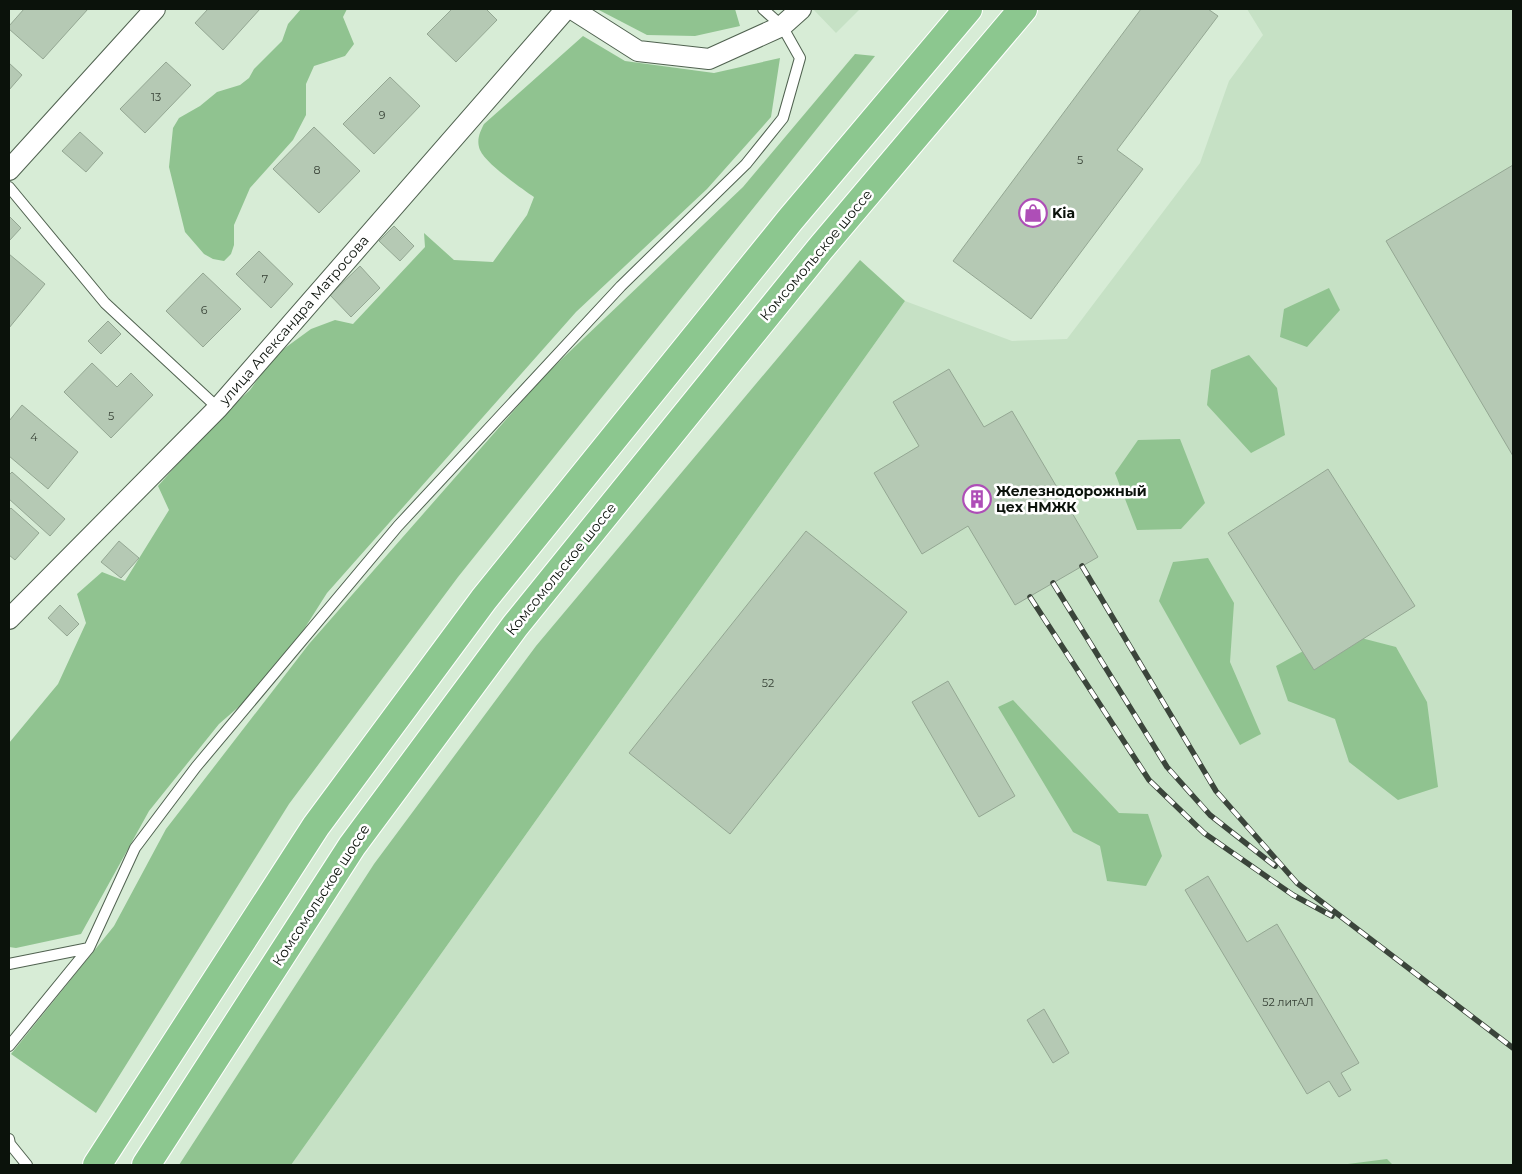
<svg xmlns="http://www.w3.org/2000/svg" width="1522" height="1174" font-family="Montserrat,sans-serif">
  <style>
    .built { fill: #c6e1c5 }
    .green { fill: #90c390 }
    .building { fill: #b5c9b4; stroke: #94a793 }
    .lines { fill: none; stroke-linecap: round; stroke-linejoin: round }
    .service-casing { stroke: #506250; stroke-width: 12 }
    .minor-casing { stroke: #506250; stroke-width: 22 }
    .primary-casing { stroke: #fff; stroke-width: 30 }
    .service { stroke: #fff; stroke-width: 10 }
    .minor { stroke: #fff; stroke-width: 20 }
    .primary { stroke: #8cc78f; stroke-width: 28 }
    .rail-casing { stroke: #3b453b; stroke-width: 5.5 }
    .rail { stroke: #fff; stroke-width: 4; stroke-dasharray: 11; stroke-linecap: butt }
    .labels { text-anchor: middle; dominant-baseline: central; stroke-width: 5; stroke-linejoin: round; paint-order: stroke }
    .number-label { font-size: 11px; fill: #364035 }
    .poi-label { font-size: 14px; font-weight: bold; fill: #0b120b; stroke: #fff; text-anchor: start }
    .street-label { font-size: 14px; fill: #0b120b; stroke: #fff }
  </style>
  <rect width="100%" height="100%" fill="#d7ecd6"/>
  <path class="built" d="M813 9H860L836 33Z
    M1247 9H1513V1165H291L905 301 1012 341 1067 339 1200 163 1229 81 1263 35Z"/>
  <path class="green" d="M301 9H347L343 17 354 44 345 56 314 66 306 84V115L293 140 250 188 234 225V245L231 254 224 261 213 259 204 254 185 232 169 167 173 128 179 118 200 106 217 92 240 85 249 78 254 69 282 41 288 24Z
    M597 9H735L740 26 695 36 647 35Z
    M583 36 625 61 714 73 780 58 771 117 707 189 576 312 327 593 275 675 219 724 149 811 81 934 16 948 9 947V743L58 684 86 623 77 594 102 572 125 581 169 510 158 486 212 425 250 390 274 356 311 329 335 320 353 324 425 247 424 233 454 260 493 262 527 215 534 197C520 187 486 164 480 150 476 140 480 132 484 124Z
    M855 54 875 56 458 577 289 804 96 1113 11 1054 114 926 166 829 309 644 545 375 743 187Z
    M860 260 905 301 291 1165H179L374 864 536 646Z
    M1329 288 1340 310 1307 347 1280 337 1284 309Z
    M1249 355 1277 388 1285 435 1251 453 1207 405 1211 370Z
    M1180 439 1205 503 1181 529 1137 530 1115 473 1138 440Z
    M1208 558 1234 603 1230 662 1261 734 1240 745 1159 601 1173 562Z
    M1338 632 1396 647 1427 702 1438 787 1398 800 1349 762 1335 719 1288 701 1276 666Z
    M1013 700 1119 813 1148 814 1162 856 1146 886 1107 881 1100 846 1073 832 998 707Z
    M1387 1159 1393 1165H1340Z"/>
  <path class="building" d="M24 9H88L43 59 9 29V26Z
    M208 9H260L223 50 195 23Z
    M452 9H486L497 20 456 62 427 34Z
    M1141 9H1208L1218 16 1117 150 1143 169 1031 319 953 261Z
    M166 62 191 85 145 133 120 109Z
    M9 63 22 75 9 90Z
    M390 77 420 106 374 154 343 124Z
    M314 127 360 171 319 213 273 169Z
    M80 132 103 153 86 172 62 151Z
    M1513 165V456L1386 241Z
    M9 216 21 228 9 241Z
    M394 226 414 246 400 261 379 241Z
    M259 251 293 284 271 308 236 274Z
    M9 254 45 284 9 328Z
    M360 266 380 288 351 317 330 295Z
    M203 273 241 309 203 347 166 311Z
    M108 321 121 334 101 354 88 341Z
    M92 363 117 387 131 373 153 395 111 438 64 392Z
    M949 369 984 427 1012 411 1098 557 1015 605 968 526 922 554 874 473 919 446 893 402Z
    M22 405 78 452 48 489 9 456V421Z
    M1328 469 1415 606 1314 670 1228 533Z
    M12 472 65 519 50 536 9 499V475Z
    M11 508 39 533 15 560 9 555V510Z
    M806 531 907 612 730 834 629 753Z
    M119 541 139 558 121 578 101 562Z
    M60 605 79 624 67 636 48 618Z
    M948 681 1015 796 979 817 912 702Z
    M1208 876 1247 942 1277 924 1359 1063 1341 1073 1351 1090 1339 1097 1329 1081 1307 1094 1185 890Z
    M1044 1009 1069 1053 1053 1063 1027 1020Z"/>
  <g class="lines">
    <defs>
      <path id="service" d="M9 187 105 303 218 408
        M9 964 89 948 135 848 196 767 398 526 621 286 746 164 783 118 800 58 782 26 763 9
        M9 1046 89 948
        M9 1139 10 1144 27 1165"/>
      <path id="minor" d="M572 9 638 51 709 59 782 26 801 9
        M9 170 155 9
        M9 619 218 408 566 9"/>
      <path id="primary" d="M97 1165 316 826 484 599 790 220 968 9
        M146 1165 352 846 515 626 820 249 1023 9"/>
    </defs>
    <use href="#service" class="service-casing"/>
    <use href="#minor" class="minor-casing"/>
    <use href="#primary" class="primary-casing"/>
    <use href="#service" class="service"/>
    <use href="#minor" class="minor"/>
    <use href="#primary" class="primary"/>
    <defs>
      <path id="rail" d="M1082 566 1216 791 1297 883 1513 1048
        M1053 583 1167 767 1210 815 1275 866
        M1030 597 1149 780 1204 833 1293 895 1332 916"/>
    </defs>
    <use href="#rail" class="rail-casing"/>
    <use href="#rail" class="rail"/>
  </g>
  <defs>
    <symbol id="shop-ring" viewBox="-11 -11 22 22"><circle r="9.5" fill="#fff" stroke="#ae4eb7" stroke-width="1.5"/><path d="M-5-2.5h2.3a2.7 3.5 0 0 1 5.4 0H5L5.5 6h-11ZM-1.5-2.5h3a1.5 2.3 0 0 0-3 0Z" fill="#ae4eb7"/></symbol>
    <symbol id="building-ring" viewBox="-11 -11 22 22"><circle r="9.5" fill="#fff" stroke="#ae4eb7" stroke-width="1.5"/><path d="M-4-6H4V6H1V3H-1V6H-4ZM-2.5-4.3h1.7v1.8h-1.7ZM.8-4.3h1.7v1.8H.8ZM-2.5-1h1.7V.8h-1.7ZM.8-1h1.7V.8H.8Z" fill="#ae4eb7"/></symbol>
  </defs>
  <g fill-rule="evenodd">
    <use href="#shop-ring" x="1017" y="197" width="32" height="32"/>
    <use href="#building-ring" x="961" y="483" width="32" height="32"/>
  </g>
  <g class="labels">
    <g class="number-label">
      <text x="156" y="97">13</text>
      <text x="382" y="115">9</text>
      <text x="1080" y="160">5</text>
      <text x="317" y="170">8</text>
      <text x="265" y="279">7</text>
      <text x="204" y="310">6</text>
      <text x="111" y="416">5</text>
      <text x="34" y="437">4</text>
      <text x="768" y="683">52</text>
      <text x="1288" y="1002">52 литАЛ</text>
    </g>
    <g class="poi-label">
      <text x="1052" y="213">Kia</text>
      <text x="996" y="491">Железнодорожный<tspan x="996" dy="16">цех НМЖК</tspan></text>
    </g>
    <g class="street-label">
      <text transform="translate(816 255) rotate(-50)">Комсомольское шоссе</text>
      <text transform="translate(294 320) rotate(-49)">улица Александра Матросова</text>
      <text transform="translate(561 569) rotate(-51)">Комсомольское шоссе</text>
      <text transform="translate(321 895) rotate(-57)">Комсомольское шоссе</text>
    </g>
  </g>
  <rect width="1522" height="1174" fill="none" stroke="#0b120b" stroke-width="20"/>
</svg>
